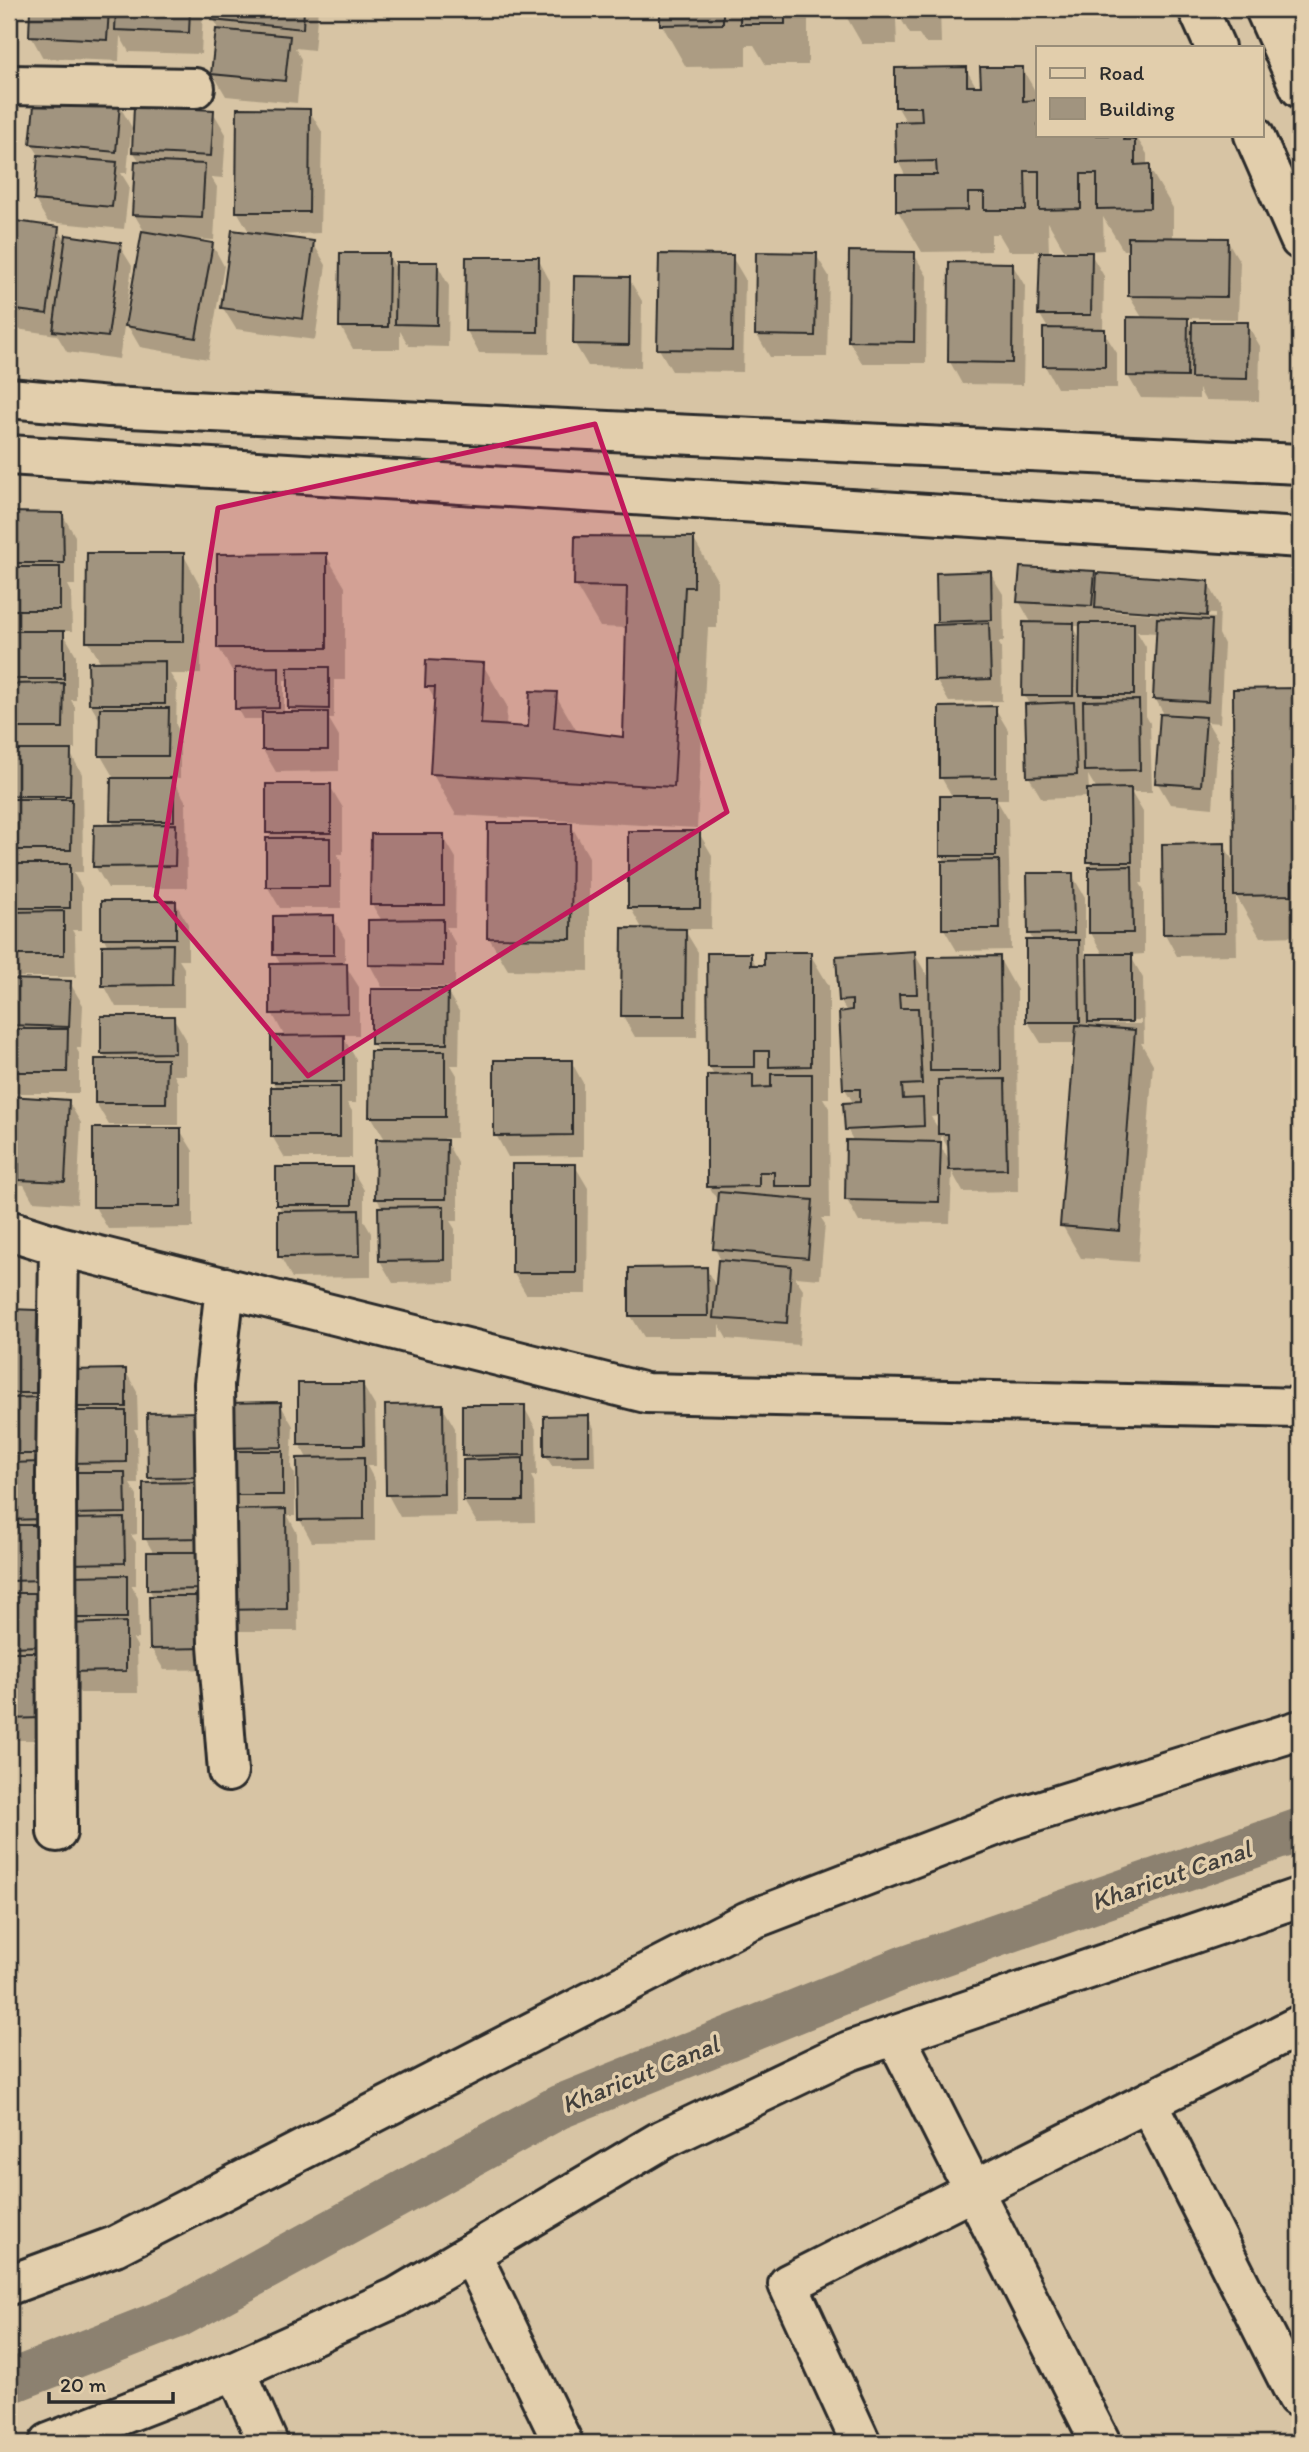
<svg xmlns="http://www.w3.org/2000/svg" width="1309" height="2452" font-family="Itim,sans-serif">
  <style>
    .shadow { fill: #0003; fill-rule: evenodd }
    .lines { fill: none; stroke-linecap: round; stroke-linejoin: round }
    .canal { stroke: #8c816f; stroke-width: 44 }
    .building { fill: #a1947f; stroke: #2b2b2b; stroke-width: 2 }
    .minor-casing { stroke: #2b2b2b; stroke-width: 44 }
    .major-casing { stroke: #2b2b2b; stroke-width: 44 }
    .minor { stroke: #e2ceac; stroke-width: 38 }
    .major { stroke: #e2ceac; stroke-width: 38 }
    .marked { fill: #c2185b; fill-opacity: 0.2; stroke: #c2185b; stroke-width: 5; stroke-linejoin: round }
    .labels { text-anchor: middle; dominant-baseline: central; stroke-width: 7; stroke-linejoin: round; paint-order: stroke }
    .water-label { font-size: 26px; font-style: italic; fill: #43403c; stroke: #e2ceac }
  </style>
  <rect width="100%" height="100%" fill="#d7c4a4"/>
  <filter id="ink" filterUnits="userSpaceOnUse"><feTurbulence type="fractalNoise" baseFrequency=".0143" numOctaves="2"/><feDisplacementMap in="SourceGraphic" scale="14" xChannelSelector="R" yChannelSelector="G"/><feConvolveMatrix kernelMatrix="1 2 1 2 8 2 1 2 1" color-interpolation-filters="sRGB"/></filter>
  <g filter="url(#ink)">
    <path class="shadow" d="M9 9H19L18 20H12L18 32 17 75H9Z
      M32 9H203L201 54 129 52 120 36 119 61 43 58 31 36Z
      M215 9H318L314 50 295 48 301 59 297 103 226 96 213 74 221 32 214 20Z
      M661 9H940L941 43H925L919 34H910L901 19H896L897 44H862L843 11 808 13V65H766L754 45H746V66L686 67 662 25Z
      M1022 68 1038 96V135H1135L1147 154V164L1173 208V239L1227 240 1240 262 1238 319 1186 318 1194 331 1247 324 1260 346 1259 401 1205 400 1199 389V399L1141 398 1128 376 1143 319 1129 296 1130 250H1123L1103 217 1104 250 1089 251 1104 276 1103 331 1117 353V388H1057L1045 366 1049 330 1040 315 1041 251H1009L999 234H991V251L922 252 898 211 906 177 898 161 907 123 897 106 966 69 977 88ZM1048 222 1066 253H1049Z
      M119 105 134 131H131L127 173H121L129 186 124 229 48 222 35 200 40 157 32 144Z
      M309 110 322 132 320 233 259 236 313 243 326 265 315 340 236 329 223 308 251 235 237 211Z
      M9 112 19 131 16 167 10 166 16 178 12 222 58 229 67 243 119 245 132 266 125 319 128 320 144 231 134 214 140 162 133 151 213 112 226 134 223 178 211 177 217 187 214 240 192 239 191 241 212 244 224 266 208 359 140 347 125 321 119 359 67 352 57 335 9 328Z
      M914 254 927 276 926 363H862L849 341Z
      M388 255 397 270 437 264 449 286 448 347 409 346 400 331V349H353L341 327Z
      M816 255 829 276 827 357H770L757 335Z
      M732 257 745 279 743 372 672 371 659 349Z
      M538 259 550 281 549 354 479 353 467 331Z
      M1012 264 1025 286 1023 385 962 384 950 362Z
      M629 279 642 301 641 367 588 366 575 344Z
      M9 514H62L75 536V585H68L71 591 72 631H62L76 655V700H71L75 707V749H68L82 774 83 872H73L82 888V930H72L75 935 76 977H9Z
      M693 538 717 580V628H708L697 828 456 815 432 773 436 702 427 686 483 665 507 706 506 727 530 729 555 694 578 733 624 739 627 628 600 627 576 586Z
      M183 554 201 587V674H170L177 685 176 725 180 732V778H172L186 802 187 888H108L95 866 115 826 112 821 115 780 101 756V722L90 704 101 663 88 641Z
      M326 555 345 587V680H334V719H329L339 736V771L276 772 263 750V719H243L237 708V679L218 647ZM284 680H290V708L294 714H284Z
      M990 573 1003 594 1004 641 998 642 1001 647 1002 701 949 702 936 680 941 626 938 621Z
      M1094 573 1098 581 1208 583 1220 605 1219 634 1224 644 1220 723 1207 722 1218 740 1213 808 1170 804 1157 782 1165 716 1155 698 1158 633 1137 632 1146 647V716L1150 723 1152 792H1131L1143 812V883H1140L1144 890V954L1130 955 1143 978 1144 1043H1141L1153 1064 1138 1262 1081 1258 1062 1225 1076 1043H1041L1028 1022 1034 942 1029 933 1072 875 1085 897V954L1104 956 1091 933 1093 868 1089 862V797L1042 799 1029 777 1026 706H1030L1024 695 1032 624 1019 601ZM1108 608 1215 614V618L1108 611ZM1073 626H1081V640ZM1088 775 1097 790H1089ZM1141 1020V1024H1099V1021Z
      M1300 690V936L1260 937 1236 896 1237 955 1177 956 1165 934 1224 845 1236 866 1235 691Z
      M995 708 1008 730V799H996L1008 819 1011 950 957 951 944 929 946 863 942 855 953 798 941 777Z
      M330 786 343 808V854H337L341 862V908H280L267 886 272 840 268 832Z
      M571 825 589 857V971L508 970 489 938Z
      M699 833 712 855 711 929H684L698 952 697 1037H635L623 1016 643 930 630 907Z
      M443 836 456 858 455 927H446L455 943V987H382L370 965 382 921 372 905Z
      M175 902 188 924V960H179L184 968V1007H116L104 985 108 946 103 937Z
      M333 917 345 939V965L359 987V1035H342L356 1059V1103H347L352 1111V1158H285L272 1136 277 1089 272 1081 285 1037 272 1013 281 965 275 955Z
      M914 953 931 982 999 958 1017 990 1018 1191 963 1192 952 1172 950 1223 859 1222 847 1200 854 1142 847 1129 854 1104 845 1089 847 1012 840 1000ZM939 1116 940 1131 931 1117ZM941 1135 950 1152V1162L941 1147Z
      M750 954 757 967 810 954 829 986V1098H823L829 1108 830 1218H821L825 1224 820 1279 795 1277 803 1289 799 1345 727 1339 719 1325V1337H644L631 1316 706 1269 717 1288 722 1262 715 1249 719 1203 709 1186 715 1077 709 1067Z
      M9 981 70 983 83 1005 81 1048H76L79 1053V1093H9Z
      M447 991 460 1013 459 1065H451L457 1075 456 1138H444L458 1163V1221H450L455 1229V1282L393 1283 380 1261 382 1208 377 1199 386 1141 371 1116 378 1053 373 1043Z
      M173 1017 186 1039V1075H174L178 1083V1125H109L96 1103 107 1061 103 1053Z
      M571 1061 583 1083V1156L508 1157 496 1135Z
      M9 1098 68 1101 81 1123 77 1204 33 1201 24 1185 9 1184Z
      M180 1130 193 1151V1228L108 1229 95 1207Z
      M575 1166 588 1188 587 1294H526L513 1272Z
      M351 1168 364 1190V1221L371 1233V1277L292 1278 280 1256 282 1212 278 1204Z
      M9 1311 36 1312 49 1334 53 1740H9Z
      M125 1370 137 1392 138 1429H134L137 1435 138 1484H130L137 1496V1534L131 1535 136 1542V1585H131L138 1598 139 1639H133L137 1646 138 1693H80L68 1672 77 1577 69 1564 71 1513 78 1474 71 1462V1407Z
      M362 1384 375 1406 376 1466H367L375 1481V1541L312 1542 300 1520 308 1460 300 1445Z
      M280 1404 293 1426 291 1468 295 1474V1516H288L297 1533 298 1631H239L226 1610 238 1512 228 1495 227 1447Z
      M442 1406 455 1428 456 1516 400 1517 388 1495Z
      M524 1407 536 1429 537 1476H531L534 1482 535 1522 477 1523 464 1501 467 1461 463 1456Z
      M201 1414 221 1669 164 1670 151 1648 154 1598 149 1589 154 1554 145 1538 154 1485 150 1477Z
      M588 1417 594 1428 595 1466H552L546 1456Z"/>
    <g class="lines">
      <path class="canal" d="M9 2382 178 2316 559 2107 908 1966 1300 1830"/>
    </g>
    <path class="building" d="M30 9H109L107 40 29 36Z
      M116 9H190L189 33 115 30Z
      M214 9H304L303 29 212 20Z
      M660 9H723V24L660 25Z
      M740 9H785V24H740Z
      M216 29 290 36 285 81 211 74Z
      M967 67V86H981L980 67H1023V101L1038 100V135H1124V140H1135V165L1150 164V208L1097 209V174H1081V209L1039 210V171H1025L1026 210H984V193H968V210L896 211V175H937L936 161 896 162 895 122 922 121 921 107H895V68Z
      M35 96 120 103 116 152 30 144Z
      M134 106 214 110 211 156 132 152Z
      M237 108 310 109 309 212H236Z
      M38 155 117 162 112 207 34 200Z
      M135 161 205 164 202 218 132 215Z
      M9 220 59 227 47 314 9 309Z
      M232 230 314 241 303 319 221 308Z
      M142 231 213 243 196 338 125 326Z
      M66 235 121 243 108 337 53 331Z
      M1128 237 1228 238 1227 297 1128 296Z
      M849 251 915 252 914 342 848 341Z
      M756 252 817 253 815 336 755 335Z
      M1040 252H1092L1091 315H1038Z
      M340 253H389L388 327H339Z
      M659 254 733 255 732 350 657 349Z
      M466 257H539L538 332 465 331Z
      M396 262H438L437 325 395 324Z
      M949 262 1013 263 1012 363 948 362Z
      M574 276 630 277 629 345 573 344Z
      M1127 317 1188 318 1187 377 1127 376Z
      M1192 322H1248L1247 379 1191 378Z
      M1043 328 1105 329V367L1043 366Z
      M9 512 63 513 64 563H9Z
      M575 536 694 537V587H685L674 787 430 774 435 687H425L426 660 484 663 481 724 528 727 530 691 557 692 554 728 623 737 627 587 574 586Z
      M87 553H184L183 642H86Z
      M327 553V648H217V554Z
      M9 567H60V610H9Z
      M1020 567 1095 571 1092 606 1017 602Z
      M991 571 992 620 937 622 936 573Z
      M1097 573 1209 581 1207 616 1095 608Z
      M1157 618 1212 620 1208 702 1153 699Z
      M1023 622 1074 623 1073 696H1022Z
      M989 623 991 679 934 681 933 625Z
      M1080 623H1134V695H1079Z
      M9 631H64V679H9Z
      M165 661V704H89L88 662Z
      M279 667V708L235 709V668Z
      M288 667H329V709L288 708Z
      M64 683 63 728H9V684Z
      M1300 688V876L1292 877V895L1234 896 1233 689Z
      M1139 700 1140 770 1084 771 1083 701Z
      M1074 702 1077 775 1027 777 1025 704Z
      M996 706V777L939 778V707Z
      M100 708H169L168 756H99Z
      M262 712H328V750H262Z
      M1160 714 1206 717 1201 786 1155 783Z
      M9 750H71L70 796H9Z
      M111 778H174V821H110Z
      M266 784H331V833H266Z
      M1131 788 1132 862H1087V789Z
      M940 796H996V856H940Z
      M9 799H72L71 850H9Z
      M488 823H572L571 939 487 938Z
      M176 824 175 866 93 867 94 825Z
      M628 831H700V908H628Z
      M371 834H444V905H370Z
      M266 838H330V887H266Z
      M1225 843V933L1163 934 1162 844Z
      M999 860 1000 929H942V861Z
      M9 864H70V908H9Z
      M1132 866 1133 933H1089V867Z
      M1027 873H1073L1074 933 1028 934Z
      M101 901H176V938H101Z
      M64 911V955H9V912Z
      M334 915V955H273V916Z
      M443 919V966L368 965V920Z
      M622 928 686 929 685 1016H621Z
      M1026 940H1079L1080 1022H1026Z
      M173 944 172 985 102 986V945Z
      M915 951 917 994H899L900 1008H918L922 1084 902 1085 903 1099 923 1098 924 1126 845 1130 843 1103 860 1102V1089H843L839 1012 852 1010V1000L839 1001 836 956Z
      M764 952H811V1066L769 1067V1051H755V1067H708L707 953H751V965H764Z
      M1087 954H1132V1022H1088Z
      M1000 956 1001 1071H930L929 957Z
      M347 963 348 1013 270 1014V964Z
      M9 979 71 981 69 1027 9 1025Z
      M371 989H448L447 1044H371Z
      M101 1016H174L175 1053 101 1054Z
      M1076 1025 1135 1030 1120 1231 1060 1226Z
      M9 1029H68L67 1072H9Z
      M344 1035V1082H271V1036Z
      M370 1051H445V1117H369Z
      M95 1059H167L166 1103H95Z
      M494 1060H572V1135L494 1136Z
      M753 1074V1088L771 1087V1074H812V1186H774V1172H759V1186L707 1187V1075Z
      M1005 1079 1007 1169 949 1170 948 1134H938V1080Z
      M271 1087H340V1137H271Z
      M9 1096 69 1100 65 1182 19 1180V1164H9Z
      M93 1128H181V1207H93Z
      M376 1139 447 1140 446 1199H375Z
      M846 1140 941 1142 939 1202 845 1200Z
      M512 1164H576V1273H512Z
      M276 1167H352V1205H276Z
      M718 1192 813 1200 808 1258 713 1249Z
      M444 1206V1260L379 1261 378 1207Z
      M359 1210 360 1256 278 1257V1211Z
      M718 1260 791 1266 787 1323 713 1318Z
      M707 1267 708 1316H629V1268Z
      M9 1309 37 1310 36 1393H9Z
      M126 1369V1407H69V1370Z
      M298 1383H363L364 1445H298Z
      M42 1397 43 1454H9V1398Z
      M281 1402 282 1447 225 1448V1403Z
      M443 1404 444 1494 386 1495 385 1405Z
      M462 1405H525V1455L462 1456Z
      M69 1411H126V1462L69 1463Z
      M202 1412 203 1477 148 1478 147 1413Z
      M589 1415V1455L544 1456V1416Z
      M226 1451H283V1495H226Z
      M364 1457V1519L298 1520 297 1458Z
      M523 1458V1501H463V1460Z
      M42 1462 43 1519 9 1520V1463Z
      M68 1472H125L126 1513 69 1514Z
      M204 1482V1538L143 1539V1483Z
      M286 1509 287 1609 224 1610 223 1510Z
      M124 1518 125 1563 67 1564V1519Z
      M9 1525H44V1580L9 1581Z
      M147 1552H206V1589L147 1590Z
      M127 1575V1618H67V1576Z
      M9 1593H42V1646L9 1647Z
      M149 1596H208L209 1648 150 1649Z
      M126 1622V1671L66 1672V1624Z
      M9 1652H41V1718L9 1719Z"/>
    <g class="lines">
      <defs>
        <path id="minor" d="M9 85 195 88
          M9 398 109 407 1300 464
          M9 455 1300 538
          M9 1230 59 1246 646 1393 1300 1408
          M225 1287 214 1384 218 1645 228 1772
          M57 1832 56 1473 59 1246
          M895 2035 1101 2443
          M1148 2102 1297 2397
          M471 2253 563 2443
          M9 2285 115 2246 748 1921 1013 1819 1300 1730
          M236 2370 268 2443
          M49 2443 236 2370 397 2297 662 2140 849 2051 1300 1897
          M861 2443 788 2284 1300 2025"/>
        <path id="major" d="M1198 9 1215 47
          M1265 9 1300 88
          M1254 135 1300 240"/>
      </defs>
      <use href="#minor" class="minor-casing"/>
      <use href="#major" class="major-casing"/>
      <use href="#minor" class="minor"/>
      <use href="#major" class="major"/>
    </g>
  </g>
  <path class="marked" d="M595 424 727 812 308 1076 156 896 218 508Z"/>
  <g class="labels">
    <g class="water-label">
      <text transform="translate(1171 1875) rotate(-19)">Kharicut Canal</text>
      <text transform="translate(640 2074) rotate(-22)">Kharicut Canal</text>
    </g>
  </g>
  <rect width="1309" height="2452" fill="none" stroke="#e2ceac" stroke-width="35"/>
  <rect x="18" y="18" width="1274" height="2417" fill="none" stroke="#2b2b2b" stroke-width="2.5" filter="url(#ink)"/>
  <rect x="1036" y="46" width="228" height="91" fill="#e2ceac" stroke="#998d78" stroke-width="2"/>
  <rect x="1050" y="68" width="35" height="10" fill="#e2ceac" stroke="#998d78" stroke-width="2"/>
  <text x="1099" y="80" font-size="21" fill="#2b2b2b">Road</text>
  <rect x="1050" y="98" width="35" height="21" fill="#a1947f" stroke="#998d78" stroke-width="2"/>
  <text x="1099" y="116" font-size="21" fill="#2b2b2b">Building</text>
  <path d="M49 2392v10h124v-10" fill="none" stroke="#2b2b2b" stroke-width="3.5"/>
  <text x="60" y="2392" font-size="21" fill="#2b2b2b" stroke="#e2ceac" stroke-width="5" paint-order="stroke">20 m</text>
</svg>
